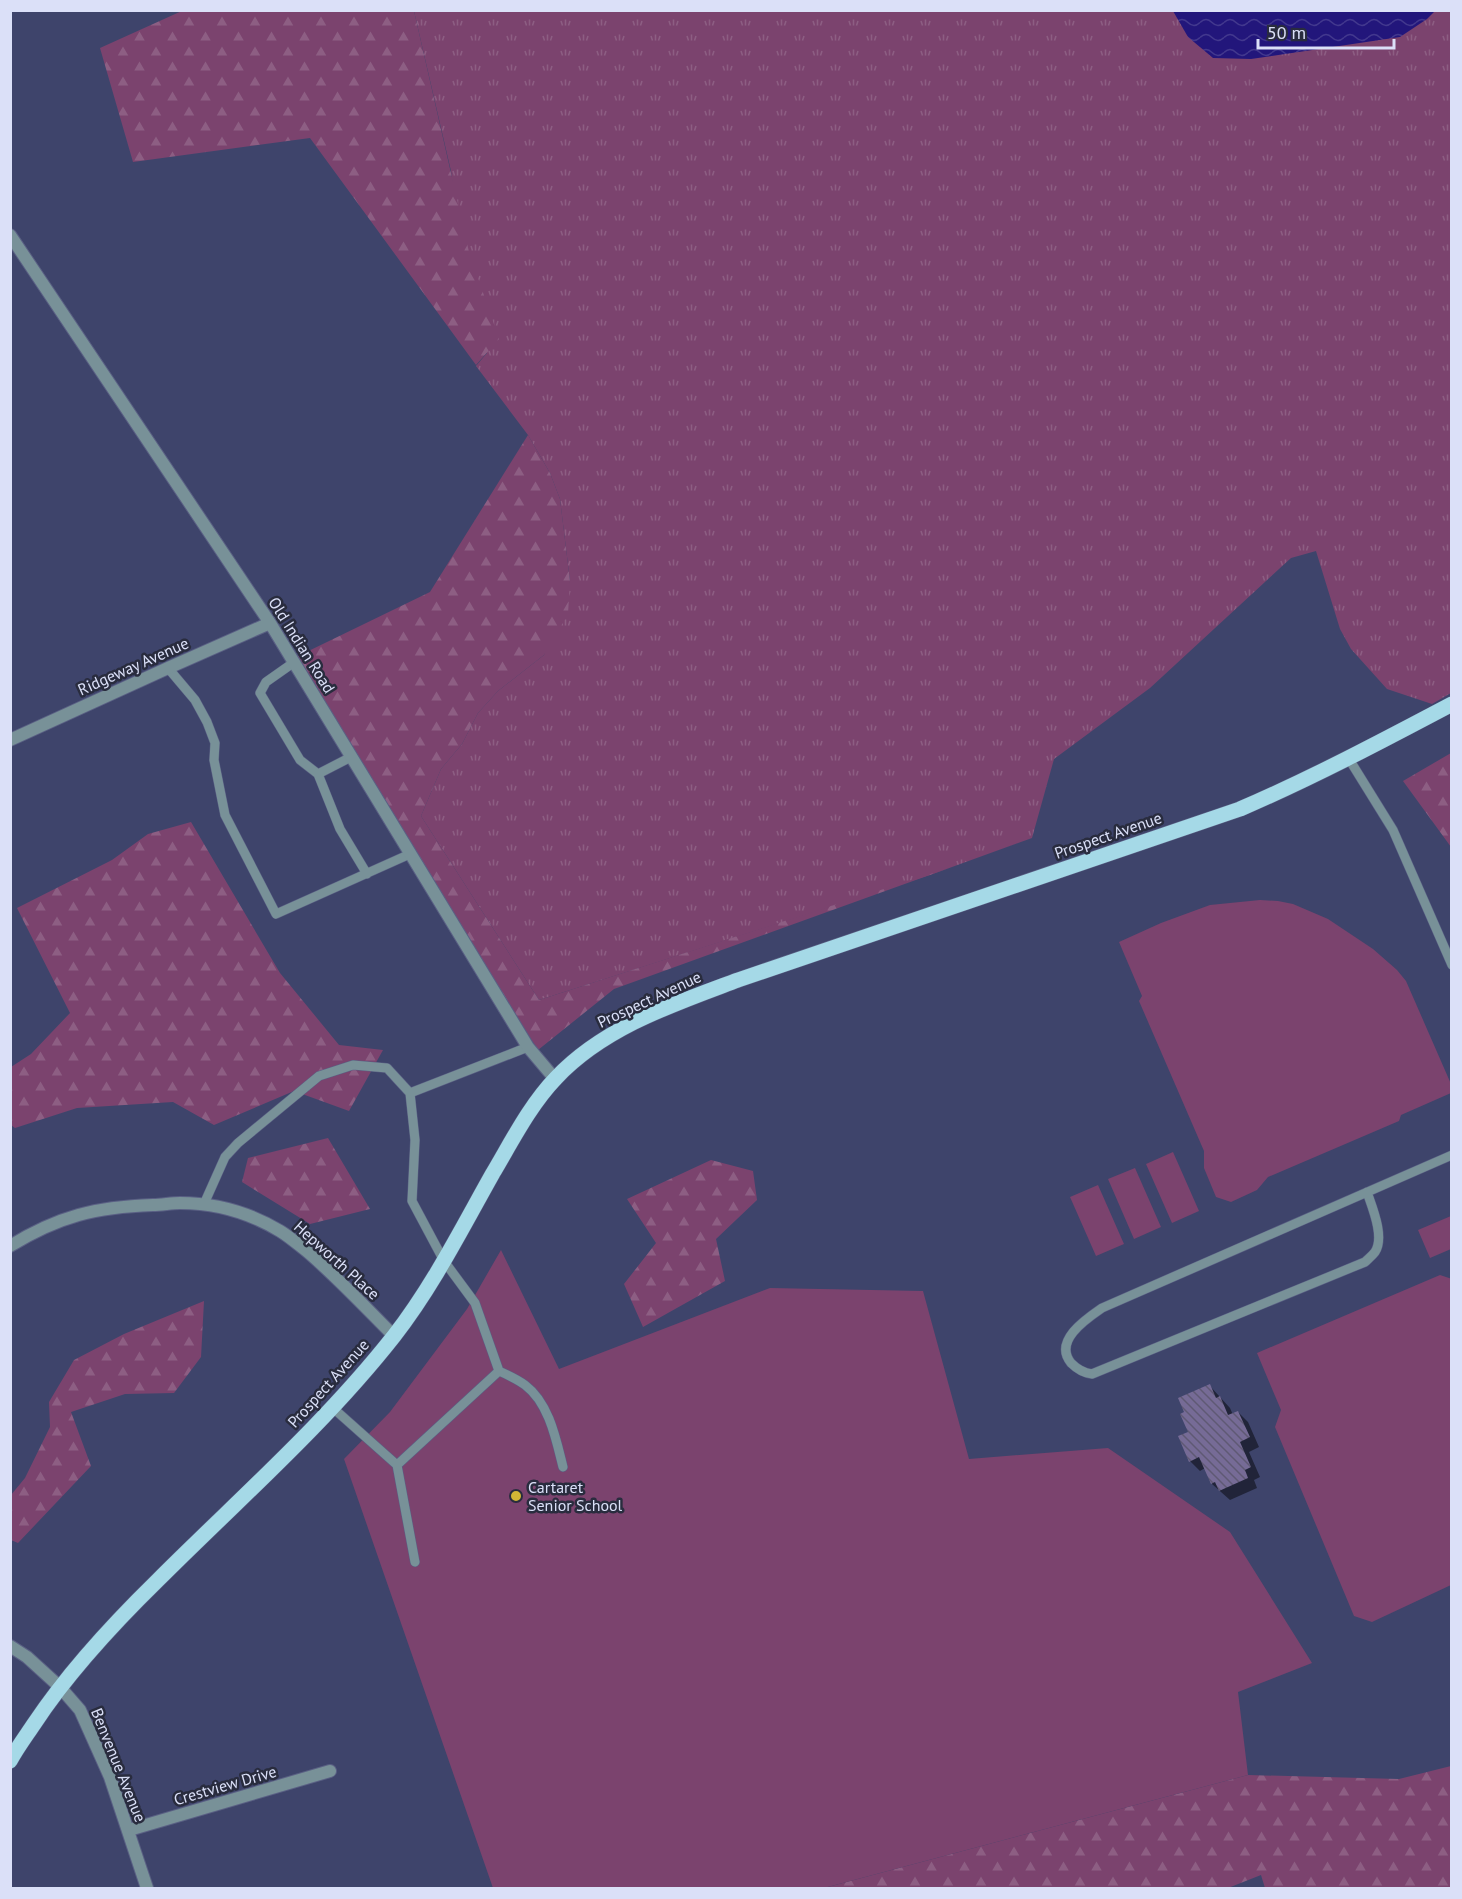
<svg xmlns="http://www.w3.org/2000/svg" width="1462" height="1899" font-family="'PT Sans',sans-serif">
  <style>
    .grass { fill: url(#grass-tufts) }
    .forest { fill: url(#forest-firs) }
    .park { fill: #7b436e }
    .water { fill: url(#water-waves) }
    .shadow { fill: #0007 }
    .building { fill: url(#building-back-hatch) }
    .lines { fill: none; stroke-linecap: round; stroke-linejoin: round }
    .lane-casing { stroke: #5a6084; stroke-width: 10 }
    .street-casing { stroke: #5a6084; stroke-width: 14 }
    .primary-casing { stroke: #5a6084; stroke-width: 16 }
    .lane { stroke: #789198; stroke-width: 9 }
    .street { stroke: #789198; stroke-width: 12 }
    .primary { stroke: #a5d9e7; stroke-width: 15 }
    .poi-dot { fill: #d2b635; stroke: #292c3e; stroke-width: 2 }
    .labels { text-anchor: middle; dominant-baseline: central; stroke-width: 5; stroke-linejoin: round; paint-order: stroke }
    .street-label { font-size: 16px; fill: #dbe0f8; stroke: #292c3e }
    .poi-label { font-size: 16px; fill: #dbe0f8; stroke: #292c3e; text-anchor: start }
  </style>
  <defs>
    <pattern id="grass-tufts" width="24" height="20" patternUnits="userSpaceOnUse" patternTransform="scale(1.5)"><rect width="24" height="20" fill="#7b436e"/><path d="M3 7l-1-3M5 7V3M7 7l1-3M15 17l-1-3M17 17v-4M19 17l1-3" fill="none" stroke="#8d5e83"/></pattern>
    <pattern id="forest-firs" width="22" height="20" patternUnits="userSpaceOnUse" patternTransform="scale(1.5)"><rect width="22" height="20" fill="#7b436e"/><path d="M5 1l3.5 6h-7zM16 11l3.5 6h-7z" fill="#8d5e83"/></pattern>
    <pattern id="water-waves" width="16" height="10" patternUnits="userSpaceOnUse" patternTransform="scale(1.5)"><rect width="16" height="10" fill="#22167b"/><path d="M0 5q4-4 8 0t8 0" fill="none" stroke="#42388e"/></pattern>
    <pattern id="building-back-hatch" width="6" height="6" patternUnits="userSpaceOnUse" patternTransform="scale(1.5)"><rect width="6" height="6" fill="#766b96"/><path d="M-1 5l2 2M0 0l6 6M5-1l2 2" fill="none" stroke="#5f5974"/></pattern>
  </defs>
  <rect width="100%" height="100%" fill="#3e446b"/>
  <path class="grass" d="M414 11H1451V693L1432 704 1387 689 1351 649 1340 629 1316 551 1291 558 1150 688 1054 759 1032 838 930 875 539 1000 421 816 441 769 462 744 478 713 498 691 544 655 570 581 560 499 550 473 528 435 476 366 487 353 462 264 451 171Z"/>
  <path class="forest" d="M184 10 414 11 469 252 499 339 476 365 310 138 133 162 100 48Z
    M528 435 550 473 560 499 570 581 568 614 544 655 498 691 478 713 462 744 441 769 421 816 539 1000 949 868 614 989 538 1050 292 659 430 592Z
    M1451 753V847L1403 781Z
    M191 822 280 973 339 1045 383 1050 349 1111 294 1091 214 1125 173 1102 77 1108 15 1128 11 1125V1067L31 1054 70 1013 17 908 112 860 148 834Z
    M328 1138 370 1209 310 1224 242 1182 248 1158Z
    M711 1160 753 1171 757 1200 716 1239 725 1281 643 1327 624 1284 656 1243 627 1199Z
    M204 1301 201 1357 174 1393 125 1394 71 1412 91 1466 18 1543 11 1540V1495L25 1478 50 1427 49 1402 74 1360 124 1334Z
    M1451 1766V1888H1265L1261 1875 1228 1888H824L1248 1775 1399 1779Z"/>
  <path class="park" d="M1260 900 1278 901 1293 904 1328 919 1373 949 1397 970 1406 981 1451 1084V1093L1401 1115 1399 1121 1268 1177 1257 1190 1231 1202 1216 1197 1204 1168V1151L1139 1001 1142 996 1119 942 1161 923 1210 905Z
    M1173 1152 1199 1211 1172 1223 1146 1164Z
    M1135 1168 1161 1227 1134 1239 1108 1179Z
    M1098 1185 1124 1244 1096 1256 1070 1197Z
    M1451 1216V1249L1430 1258 1418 1230Z
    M501 1250 559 1369 770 1288 923 1291 969 1459 1108 1448 1230 1532 1312 1663 1238 1692 1248 1775 824 1888H493L344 1459 390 1412 467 1309Z
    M1440 1275 1452 1279 1451 1585 1372 1622 1354 1616 1275 1427 1281 1410 1257 1353Z"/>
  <path class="water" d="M1173 11V10L1435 11 1427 19 1400 37 1251 59 1213 58 1188 37Z"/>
  <path class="shadow" d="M1209 1385 1230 1408 1233 1415 1238 1412 1248 1422 1259 1447 1249 1452 1260 1477 1254 1480 1257 1488 1230 1500 1212 1484 1205 1468 1200 1471 1190 1461V1433L1186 1413Z"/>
  <path class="building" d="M1210 1384 1216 1398 1220 1396 1228 1415 1238 1411 1250 1437 1240 1442 1251 1467 1245 1470 1248 1478 1219 1491 1215 1482 1211 1484 1199 1457 1189 1462 1178 1436 1188 1432 1180 1414 1184 1412 1178 1398Z"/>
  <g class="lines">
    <defs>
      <path id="lane" d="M293 663 266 682 260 693 300 760 318 774
        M168 668 195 700 207 722 215 743 214 760 225 815 276 914 410 854
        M351 757 318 774 340 829 367 874
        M1349 759 1393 830 1452 965
        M410 1093 528 1047
        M1367 1192C1372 1207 1385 1237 1375 1252 1372 1256 1368 1259 1365 1262L1092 1374C1083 1373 1077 1369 1071 1363 1053 1341 1086 1319 1102 1308L1452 1155
        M204 1204 225 1157 238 1143 319 1076 353 1065 387 1068 410 1093 415 1140 412 1201 444 1261 475 1303 499 1371C508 1375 517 1379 525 1385 549 1403 556 1439 563 1467
        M333 1408 397 1465 415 1562
        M397 1465 499 1371"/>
      <path id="street" d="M10 235 270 623 528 1047 555 1079
        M10 740 168 668 270 623
        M10 1246C59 1216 96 1207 153 1205 162 1205 171 1203 180 1203 215 1203 250 1213 280 1231 290 1237 300 1246 309 1253 339 1279 366 1308 394 1336
        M10 1646 27 1657 60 1687 80 1710 110 1777 147 1888
        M129 1830 330 1771"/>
      <path id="primary" d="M10 1761C17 1748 26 1736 34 1724 69 1671 113 1624 158 1580 238 1500 324 1425 394 1336 433 1286 462 1228 493 1173 512 1141 530 1105 556 1078 604 1027 674 1004 738 980L1240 809C1312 778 1382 741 1452 704"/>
    </defs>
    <use href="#lane" class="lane-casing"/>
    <use href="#street" class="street-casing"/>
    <use href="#primary" class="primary-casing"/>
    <use href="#lane" class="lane"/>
    <use href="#street" class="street"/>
    <use href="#primary" class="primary"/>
  </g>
  <circle class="poi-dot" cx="516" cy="1496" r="6"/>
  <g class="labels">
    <g class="street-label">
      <text transform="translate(302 645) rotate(58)">Old Indian Road</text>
      <text transform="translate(133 666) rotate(-24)">Ridgeway Avenue</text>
      <text transform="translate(1108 835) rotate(-19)">Prospect Avenue</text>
      <text transform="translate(649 999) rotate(-25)">Prospect Avenue</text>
      <text transform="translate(337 1260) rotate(42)">Hepworth Place</text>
      <text transform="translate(328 1383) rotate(-48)">Prospect Avenue</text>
      <text transform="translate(119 1765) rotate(68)">Benvenue Avenue</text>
      <text transform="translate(225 1785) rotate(-16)">Crestview Drive</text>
    </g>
    <g class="poi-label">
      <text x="528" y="1487">Cartaret<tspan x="528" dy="18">Senior School</tspan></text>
    </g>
  </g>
  <rect width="1462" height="1899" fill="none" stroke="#dbe0f8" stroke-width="24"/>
  <path d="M1258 39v9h136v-9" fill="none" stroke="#dbe0f8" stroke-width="3"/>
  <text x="1267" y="39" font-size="18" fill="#dbe0f8" stroke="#292c3e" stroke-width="4.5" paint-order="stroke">50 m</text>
</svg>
